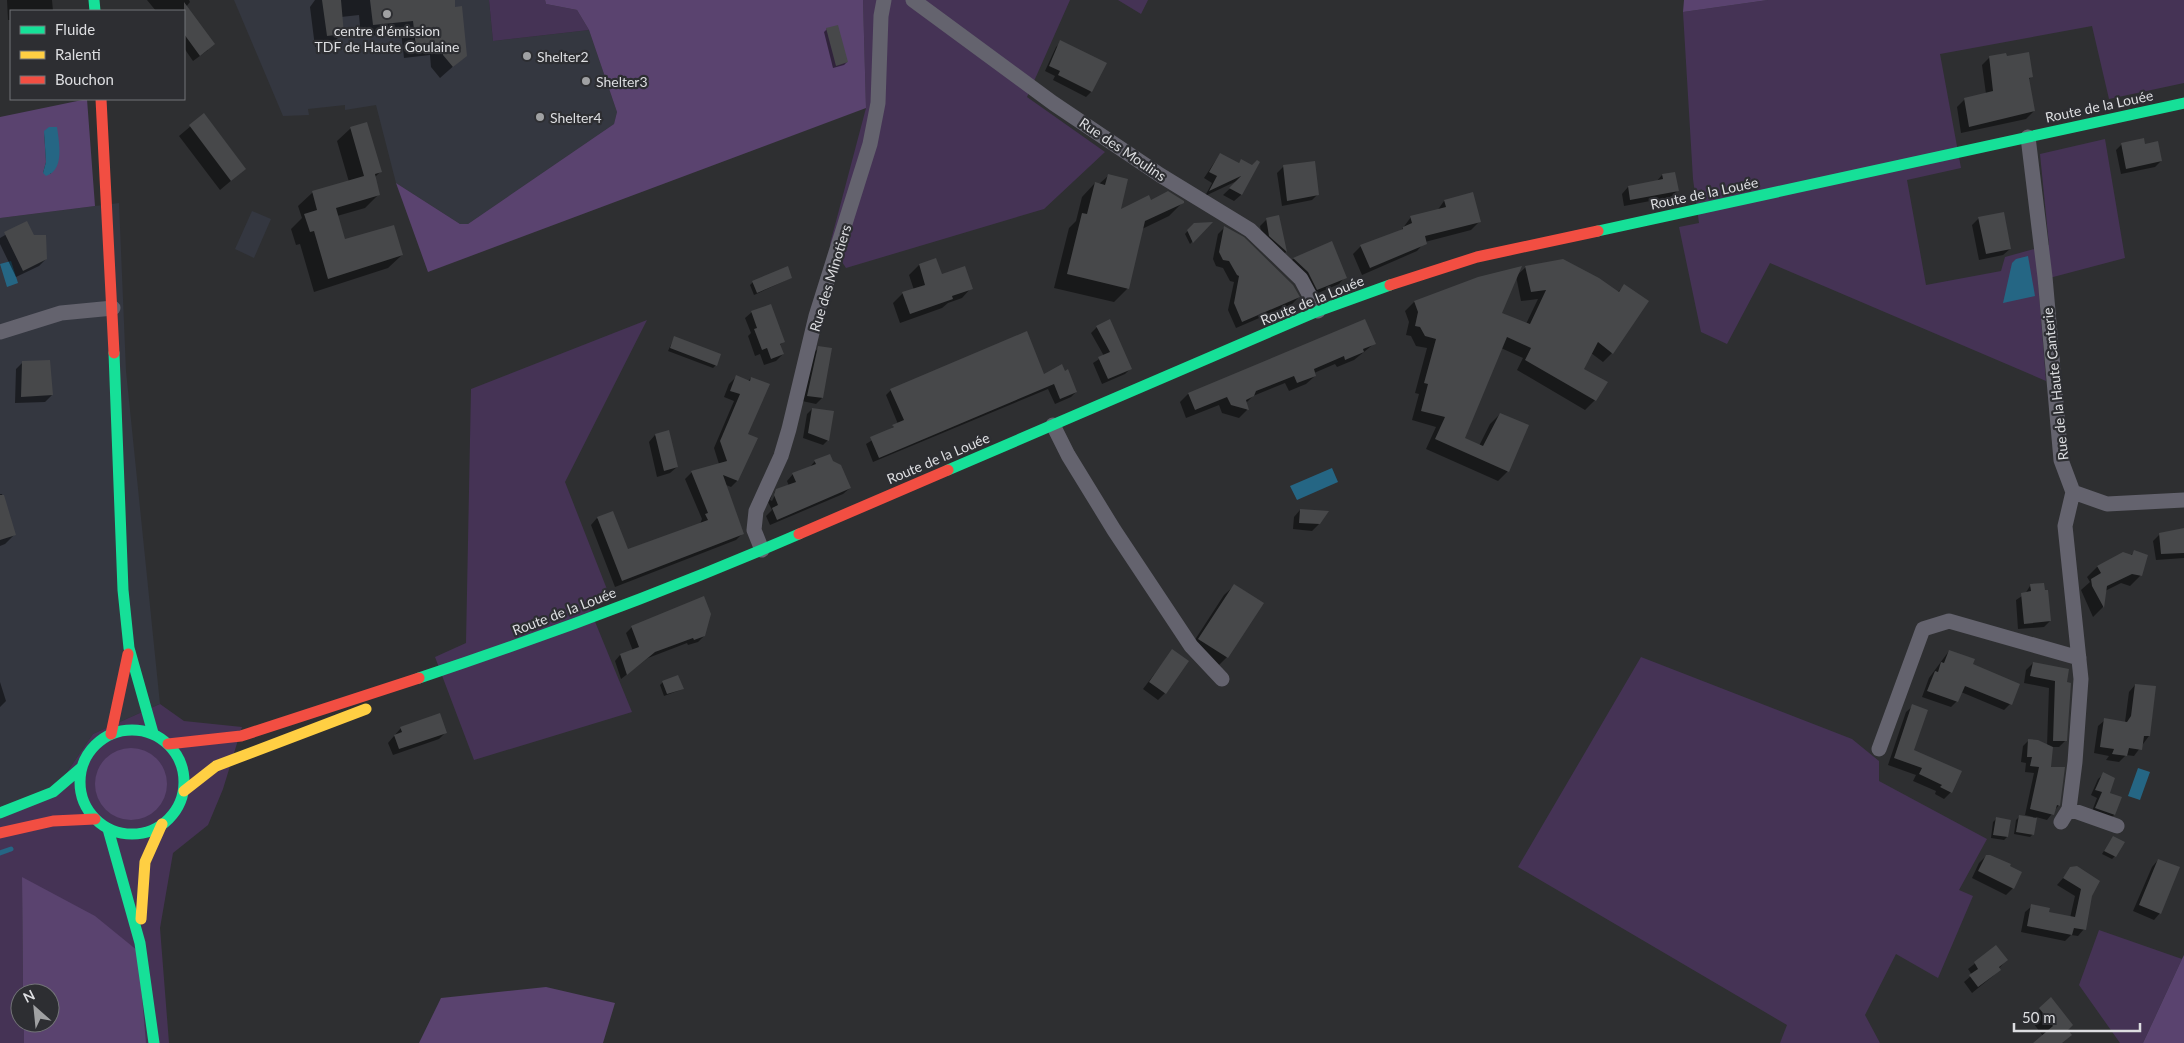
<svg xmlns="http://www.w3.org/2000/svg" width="2184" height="1043" font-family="Lato,sans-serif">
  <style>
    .built { fill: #343740 }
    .green { fill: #453355 }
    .forest { fill: #5a436f; fill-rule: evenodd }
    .water { fill: #256684 }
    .shadow { fill: #0007 }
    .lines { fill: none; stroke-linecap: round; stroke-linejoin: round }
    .stream { stroke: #256684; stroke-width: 5 }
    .building { fill: #47484a }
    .street { stroke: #64636e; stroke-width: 15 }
    .fast { stroke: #16e098; stroke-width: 11 }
    .slow { stroke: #ffcf43; stroke-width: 11 }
    .jam { stroke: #f24e42; stroke-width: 11 }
    .poi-dot { fill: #a0a1a3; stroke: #2d2e32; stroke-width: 2 }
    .labels { text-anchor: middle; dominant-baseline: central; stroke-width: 4.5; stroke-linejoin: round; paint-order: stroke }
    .poi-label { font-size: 14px; fill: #dddee1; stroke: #2d2e32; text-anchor: start }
    .street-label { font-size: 14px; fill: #dddee1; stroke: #2d2e32 }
  </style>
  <rect width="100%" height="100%" fill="#2e2f31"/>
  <path class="built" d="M234 0H489L493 41 589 30 617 112 614 124 468 224H460L396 183 376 105 345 110V105L308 109 309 115 283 116Z
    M119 203 126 371 160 704 93 734 57 787 0 807V218Z
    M252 211 271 219 254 258 235 249Z"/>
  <path class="green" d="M489 0H545L546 4 577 10 589 30 493 41Z
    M863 0H1070L1027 97 1105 152 1044 209 846 268 830 244 866 108Z
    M1118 0H1148L1141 14Z
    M1768 0H2184V83L2109 99 2092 26 1940 54 1961 168 1907 180 1926 285 2001 271 2005 257 2049 245 2040 154 2105 139 2125 258 2038 281 2046 381 1770 263 1727 344 1701 332 1679 227 1699 223 1693 179 1683 12Z
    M647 320 565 482 610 597 589 607 632 712 474 760 435 657 466 643 471 389Z
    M1641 657 1852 739 1879 761V781L1987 839 1959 890 1973 896 1938 978 1896 954 1865 1015 1880 1043H1780L1787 1025 1518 867Z
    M160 704 184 721 242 727 223 789 208 825 173 853 160 928 169 1043H146L22 877 23 993H20V1023H24V1043H0V807L57 787 93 734Z
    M2099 930 2182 959 2143 1043H2120L2079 985Z"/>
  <path class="forest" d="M545 0H863L866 108 428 272 396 183 460 224H468L614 124 617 112 589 30 577 10 546 4Z
    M1684 0H1768L1683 12Z
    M87 99 95 206 0 218V117ZM44 131 51 174 43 173 46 162Z
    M95 784a36 36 0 1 1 72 0a36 36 0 1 1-72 0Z
    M22 877 95 916 138 951 146 1043H24V1023H50V993H23Z
    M2184 955V1043H2143L2182 959Z
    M546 987 615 1003 603 1043H419L441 998Z"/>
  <path class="water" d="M49 127H57C59 142 65 170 46 176L43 173 46 162 44 131Z
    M2028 256 2035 296 2003 303 2012 263 2016 259Z
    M11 261 18 283 7 287 0 264Z
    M1332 468 1338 482 1297 500 1290 486Z
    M2138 768 2150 772 2140 800 2128 796Z"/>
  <path class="shadow" d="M7 0H52L53 11H11V20H8Z
    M147 0H189L190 2 186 7 208 50 193 61 184 48V11H156Z
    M315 0H427L428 7 466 55 440 78 431 67 430 55 404 58 401 32 361 37 359 15 341 17 343 33 331 45 315 47 310 7Z
    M827 29 847 62 844 65 833 68 824 32Z
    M1061 42 1091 92 1086 97 1053 80 1055 76 1045 71 1056 47Z
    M1990 57H2006L2032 76 2028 80 2034 111 2026 119 1961 133 1957 107 1965 99 1986 94 1982 65Z
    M204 115 245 169 220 190 179 136Z
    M351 128 380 172 374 178 379 194 365 208 337 216 344 241 402 255 388 268 314 292 300 244 296 245 291 229 302 218 298 206 312 193 349 182 337 141Z
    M2122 144 2144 145 2161 161 2155 167 2121 174 2116 150Z
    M1220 154 1238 164 1241 160 1252 166 1259 163 1241 195 1234 201 1223 195 1239 180 1205 196 1212 183 1204 178Z
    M1314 163 1318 194 1312 200 1282 206 1277 173 1283 167Z
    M1662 175 1678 190 1671 197 1624 206 1622 194 1628 187 1656 182Z
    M1108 176 1119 211 1151 202H1183L1169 216 1142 229 1127 289 1114 302 1054 288 1069 228 1076 221 1082 197 1095 183 1099 184Z
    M1472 194 1479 222 1471 230 1425 242 1417 251 1362 275 1353 254 1361 246 1400 232 1411 217 1437 211 1444 201Z
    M1278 217 1286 252 1279 258 1263 242 1260 226 1267 219Z
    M1979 218 2010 249 2003 255 1979 260 1972 225Z
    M26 223 46 259 39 266 16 277 0 244V238Z
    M1210 223 1192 242 1190 244 1185 234 1194 224Z
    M1224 228 1299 297 1292 304 1236 328 1228 310 1234 282 1230 281 1223 268 1216 266 1213 259 1218 234Z
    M1331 243 1345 277 1339 284 1311 296 1287 265 1293 259Z
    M936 260 941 276 971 288 962 298 948 303 942 308 900 323 893 303 903 293 914 290 909 275 919 265Z
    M1526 267 1618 292 1624 286 1612 353 1603 362 1591 353 1582 369 1606 383 1595 400 1585 410 1517 370 1523 358 1501 348 1463 438 1479 446 1490 424 1500 414 1527 426 1507 472 1498 481 1426 449 1436 427 1412 420 1419 394 1415 393 1427 348 1416 346 1411 336 1406 335 1409 322 1405 311 1414 302 1500 314 1526 324 1538 299 1521 301 1516 276Z
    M791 278 754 295 750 285 753 282Z
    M752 312 783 342 779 346 783 354 776 361 764 365 760 354 755 356 748 336 751 333 745 318Z
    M1097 327 1131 368 1125 374 1102 384 1093 363 1104 356 1091 333Z
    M674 338 716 365 713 368 668 351Z
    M1375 343 1354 360 1337 367 1335 364 1314 373 1315 376 1306 384 1289 391 1285 383 1253 396 1245 404 1247 410 1239 418 1222 413 1219 405 1186 418 1180 402 1188 394Z
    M819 348 822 398 816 404 802 401 813 353Z
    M23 362 52 395 45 402 15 403 16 369Z
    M1044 375 1076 392 1071 397 1055 404 1048 389 873 462 866 444 898 424 886 395 891 390Z
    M736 377 748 381 751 378 747 435 737 481 731 487 726 485 743 533 736 540 615 587 591 525 597 518 627 550 700 524 702 519 685 479 692 472 719 464 714 448 734 401 724 397 729 384Z
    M812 409 828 440 823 445 803 438 807 414Z
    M655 435 677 467 670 473 657 477 649 442Z
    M815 461 832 462 850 488 843 494 770 525 766 516 772 510 768 502 770 497 772 495 770 500 772 501 776 493H774L789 486 787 481 793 474 809 468Z
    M0 494H2L14 535 5 544 0 546Z
    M1300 510 1319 524 1312 531 1293 529 1294 517Z
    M2184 530V558L2156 560 2153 541 2160 534Z
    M2134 552 2147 556 2140 576 2130 586 2121 583 2105 591 2103 607 2093 617 2081 590 2090 582 2087 577 2097 567 2123 554 2130 556Z
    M1235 585 1262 603 1227 657 1216 668 1189 649 1224 595Z
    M2030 586 2050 621 2044 627 2018 629 2016 600 2025 594Z
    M632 627 704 636 698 642 688 645 687 643 648 658 621 679 615 661 620 655 633 651 626 633Z
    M1172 651 1165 693 1158 700 1143 689Z
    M1949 651 1972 665 2010 704 2004 710 1961 692 1957 701 1951 707 1922 697 1929 678Z
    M2033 663 2065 683 2066 740 2059 747H2051L2050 768 2059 805 2047 820 2036 817 2033 834 2030 837 2014 834 2016 820 2019 817 2033 819V817L2025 815 2034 773 2025 772 2026 763 2021 762 2023 746 2029 740 2047 746 2049 688 2024 683 2026 670Z
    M0 682 6 701 0 707Z
    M663 682 683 689 664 696 660 685Z
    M2135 685 2149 736 2134 756 2126 755 2119 762 2106 760 2109 756 2094 753 2098 726 2105 720 2125 722 2129 692Z
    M1913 706V751L1951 792 1944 799 1935 794 1936 791 1913 781 1916 775 1888 765 1906 712Z
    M401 728 445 733 439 739 393 755 388 743Z
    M2104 774 2109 793 2121 798 2114 815 2109 820 2091 814 2097 798 2091 795 2098 779Z
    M1996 819 2007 837 2004 840 1991 838 1993 822Z
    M2111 840 2115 856 2112 859 2102 854Z
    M1986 856 2013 888 2006 895 1972 878 1979 863Z
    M2158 860 2160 913 2154 920 2133 911 2152 867Z
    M2071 869 2091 896 2084 929 2078 936 2071 935 2065 941 2021 932 2025 912 2032 906 2048 913 2070 918 2075 896 2057 885Z
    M1996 947 2006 960 1993 976 1972 993 1964 982 1972 975 1968 969Z
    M2051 999 2066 1030 2060 1043H2035L2043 1036 2030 1019Z"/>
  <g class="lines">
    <path class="stream" d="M0 853 11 849"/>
  </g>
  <path class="building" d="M322 0H341L344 34 327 36Z
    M370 0H455V7L462 6 467 56 453 67 443 55 442 44 416 47 413 21 373 25Z
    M184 2 215 44 200 56 184 34Z
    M838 25 848 62 836 66 826 28Z
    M1060 40 1107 63 1092 92 1058 75 1060 71 1049 66Z
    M2029 52 2033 77 2029 78 2035 111 1969 127 1964 98 1993 91 1989 56 2006 53 2007 56Z
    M204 113 246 169 231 181 189 125Z
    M367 122 382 172 375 174 380 195 336 208 345 239 394 225 403 255 328 279 314 231 310 232 304 214 317 210 312 191 364 176 350 127Z
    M2144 138 2145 144 2158 141 2162 161 2126 169 2121 143Z
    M1220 153 1239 163 1241 159 1252 165 1257 160 1260 162 1242 195 1229 188 1241 176 1209 191 1217 176 1209 172Z
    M1315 161 1319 195 1287 201 1283 165Z
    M1675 172 1679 191 1630 200 1628 186 1663 179 1662 174Z
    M1108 174 1128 179 1121 209 1149 195 1151 200 1168 191 1184 201V203L1145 221 1129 289 1067 274 1082 213 1087 214 1095 182 1105 185Z
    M1473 192 1481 222 1425 236 1427 244 1370 268 1360 245 1403 229V227L1412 223 1410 216 1446 207 1444 200Z
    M2004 212 2011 249 1986 254 1978 217Z
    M1279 215 1287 252 1269 236 1266 218Z
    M27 221 34 235H46L47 259 23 271 4 232Z
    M1213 222 1193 243 1187 230 1194 223Z
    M1224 226 1244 237 1293 285 1300 297 1242 322 1234 303 1239 276 1237 275 1229 261 1223 260 1219 252Z
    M1332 241 1347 278 1317 290 1308 272 1293 258Z
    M936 258 942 274 965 266 973 289 952 296 953 299 910 314 902 292 925 285 919 264Z
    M1563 259 1599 278 1619 292 1624 284 1649 301 1613 354 1598 342 1584 369 1608 382 1596 401 1525 360 1531 348 1507 337 1465 438 1483 446 1500 413 1529 425 1509 472 1435 439 1445 417 1421 411 1428 384 1424 383 1436 339 1425 336 1420 327 1415 326 1418 312 1414 301 1478 277 1522 266 1502 313 1530 324 1546 290 1531 292 1525 266Z
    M788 266 792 278 757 293 752 281Z
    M771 304 785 342 780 344 784 354 771 359 767 348 762 350 754 329 757 328 751 311Z
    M1110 319 1132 369 1108 379 1098 357 1110 352 1096 326Z
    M1365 319 1376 344 1363 349 1364 352 1345 360 1344 356 1314 369 1316 376 1297 383 1294 376 1256 391 1254 396 1246 400 1249 410 1231 405 1227 397 1195 410 1188 393Z
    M1027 331 1044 374 1062 364 1065 371 1068 369 1077 392 1060 399 1054 384 879 458 870 437 894 427 892 425 904 420 890 389Z
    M674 336 721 354 717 366 670 348Z
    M818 346 832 348 823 398 807 396Z
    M50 360 53 395 21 397 22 361Z
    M736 375 750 381 751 377 770 384 748 434 758 438 738 481 723 475 744 534 622 581 597 517 613 511 628 549 708 520 705 514 708 513 691 471 727 461 720 441 740 394 730 391Z
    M812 408 834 411 829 441 808 433Z
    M669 430 678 467 664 471 655 434Z
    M830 454 833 461 841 465 851 488 777 520 772 508 778 505 774 495 776 489 796 482 792 473 816 464 814 460Z
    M0 495H4L16 535 0 540Z
    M1300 509 1329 511 1320 524 1299 523Z
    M2184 528V553L2161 554 2159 533Z
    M2134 550 2148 555 2142 576 2132 574 2107 586 2104 608 2092 586 2091 579 2101 573 2097 566 2123 552 2132 555Z
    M2044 583 2045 590H2048L2051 621 2024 624 2021 593 2031 591 2030 584Z
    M1234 584 1264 603 1228 658 1198 639Z
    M704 596 711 614 705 636 694 640 693 638 655 652 627 675 620 654 639 647 631 626Z
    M1172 649 1189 661 1166 694 1149 682Z
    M1949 650 1975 659 1973 664 2020 684 2012 705 1965 686 1958 702 1927 691 1935 671 1938 672 1941 662 1944 663Z
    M2033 662 2069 669 2067 682 2071 683 2067 741H2053L2055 681 2030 676Z
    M678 675 684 689 667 694 662 681Z
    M2135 684 2156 686 2150 736H2144L2142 750 2129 748 2127 756 2112 754 2114 749 2100 747 2104 718 2127 722 2131 716Z
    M1912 704 1928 710 1914 750 1962 771 1952 793 1940 787 1942 785 1919 774 1922 768 1894 758Z
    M440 713 447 733 399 749 394 735 402 732 400 727Z
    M2028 739 2038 740 2053 747 2051 767H2065L2060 806 2057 805 2054 815 2030 809 2039 767 2030 766 2032 757H2027Z
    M2103 772 2115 778 2110 793 2122 797 2115 815 2095 808 2102 792 2095 790Z
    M2019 815 2037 818 2034 835 2016 832Z
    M1996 817 2011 820 2008 837 1993 835Z
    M2113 836 2125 842 2116 857 2104 851Z
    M1986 855H1990L2011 864 2010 866 2022 872 2014 889 1978 871Z
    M2158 859 2180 867 2161 914 2139 905Z
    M2077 866 2100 881 2092 896 2086 930 2074 928 2072 935 2027 926 2031 904 2050 908 2049 912 2075 917 2081 889 2063 878 2070 867Z
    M1996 945 2008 960 1999 967 2001 970 1978 987 1969 975 1978 969 1974 962Z
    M2051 997 2073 1025 2068 1030 2072 1035 2062 1043H2033L2053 1026 2039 1008Z"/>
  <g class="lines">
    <path class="street" d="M913 0 1053 103 1160 175 1250 230 1301 279 1318 311
      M2028 137 2045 277 2061 460 2073 492 2065 526 2081 679 2075 762 2069 809 2061 822
      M0 332 61 313 113 308
      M1053 425 1068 455 1114 530 1191 646 1222 679
      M2073 492 2107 504 2184 500
      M762 550 754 530 756 511 781 456 789 429 816 316 870 144 878 103 881 16 884 0
      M1879 749 1923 629 1949 621 2079 658
      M2069 809 2117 826"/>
    <path class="fast" d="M94 0 95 11
      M1598 231 2184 103
      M114 353 123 590 129 648 153 733
      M948 470 1318 311 1390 285
      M419 678C548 635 674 588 799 534
      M80 782a52 52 0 1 1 104 0a52 52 0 1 1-104 0Z
      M0 813 53 792 81 768
      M108 829 140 943 154 1043"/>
    <path class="slow" d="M184 791 216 766 366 709
      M141 919 145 862 162 824"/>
    <path class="jam" d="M101 99 114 353
      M1390 285 1477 257 1598 231
      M799 534 948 470
      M111 734 128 654
      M168 744 241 736 419 678
      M0 833 53 821 95 819"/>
  </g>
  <g class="poi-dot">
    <circle cx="387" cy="14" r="5"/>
    <circle cx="527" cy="56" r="5"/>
    <circle cx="586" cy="81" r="5"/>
    <circle cx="540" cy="117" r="5"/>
  </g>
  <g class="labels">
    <g class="poi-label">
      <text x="387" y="30" text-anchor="middle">centre d'émission<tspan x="387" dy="16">TDF de Haute Goulaine</tspan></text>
      <text x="537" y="56">Shelter2</text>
      <text x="596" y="81">Shelter3</text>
      <text x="550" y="117">Shelter4</text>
    </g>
    <g class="street-label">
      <text transform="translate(2099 106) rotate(-12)">Route de la Louée</text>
      <text transform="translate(1123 149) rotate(34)">Rue des Moulins</text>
      <text transform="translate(1704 193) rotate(-12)">Route de la Louée</text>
      <text transform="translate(830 278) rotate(-73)">Rue des Minotiers</text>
      <text transform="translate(1312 300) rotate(-22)">Route de la Louée</text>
      <text transform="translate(2055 384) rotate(-96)">Rue de la Haute Canterie</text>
      <text transform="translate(938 458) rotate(-23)">Route de la Louée</text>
      <text transform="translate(564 611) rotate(-21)">Route de la Louée</text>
    </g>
  </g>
  <rect x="10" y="10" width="175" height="90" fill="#2d2e32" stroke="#737478"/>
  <rect x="20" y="26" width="25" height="8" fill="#16e098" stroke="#737478"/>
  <text x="55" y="35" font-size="15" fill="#dddee1">Fluide</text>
  <rect x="20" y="51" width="25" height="8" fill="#ffcf43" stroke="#737478"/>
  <text x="55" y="60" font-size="15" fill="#dddee1">Ralenti</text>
  <rect x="20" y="76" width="25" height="8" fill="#f24e42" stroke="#737478"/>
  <text x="55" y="85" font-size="15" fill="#dddee1">Bouchon</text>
  <g transform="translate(35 1008) rotate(333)"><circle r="24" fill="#2d2e32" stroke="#737478"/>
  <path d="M0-4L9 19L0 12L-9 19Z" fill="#a0a1a3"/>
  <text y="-8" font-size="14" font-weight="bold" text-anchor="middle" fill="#dddee1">N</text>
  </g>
  <path d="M2014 1023v8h126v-8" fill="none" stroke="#dddee1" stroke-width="2.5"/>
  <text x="2022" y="1023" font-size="15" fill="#dddee1" stroke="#2d2e32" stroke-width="4" paint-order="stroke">50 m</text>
</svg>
